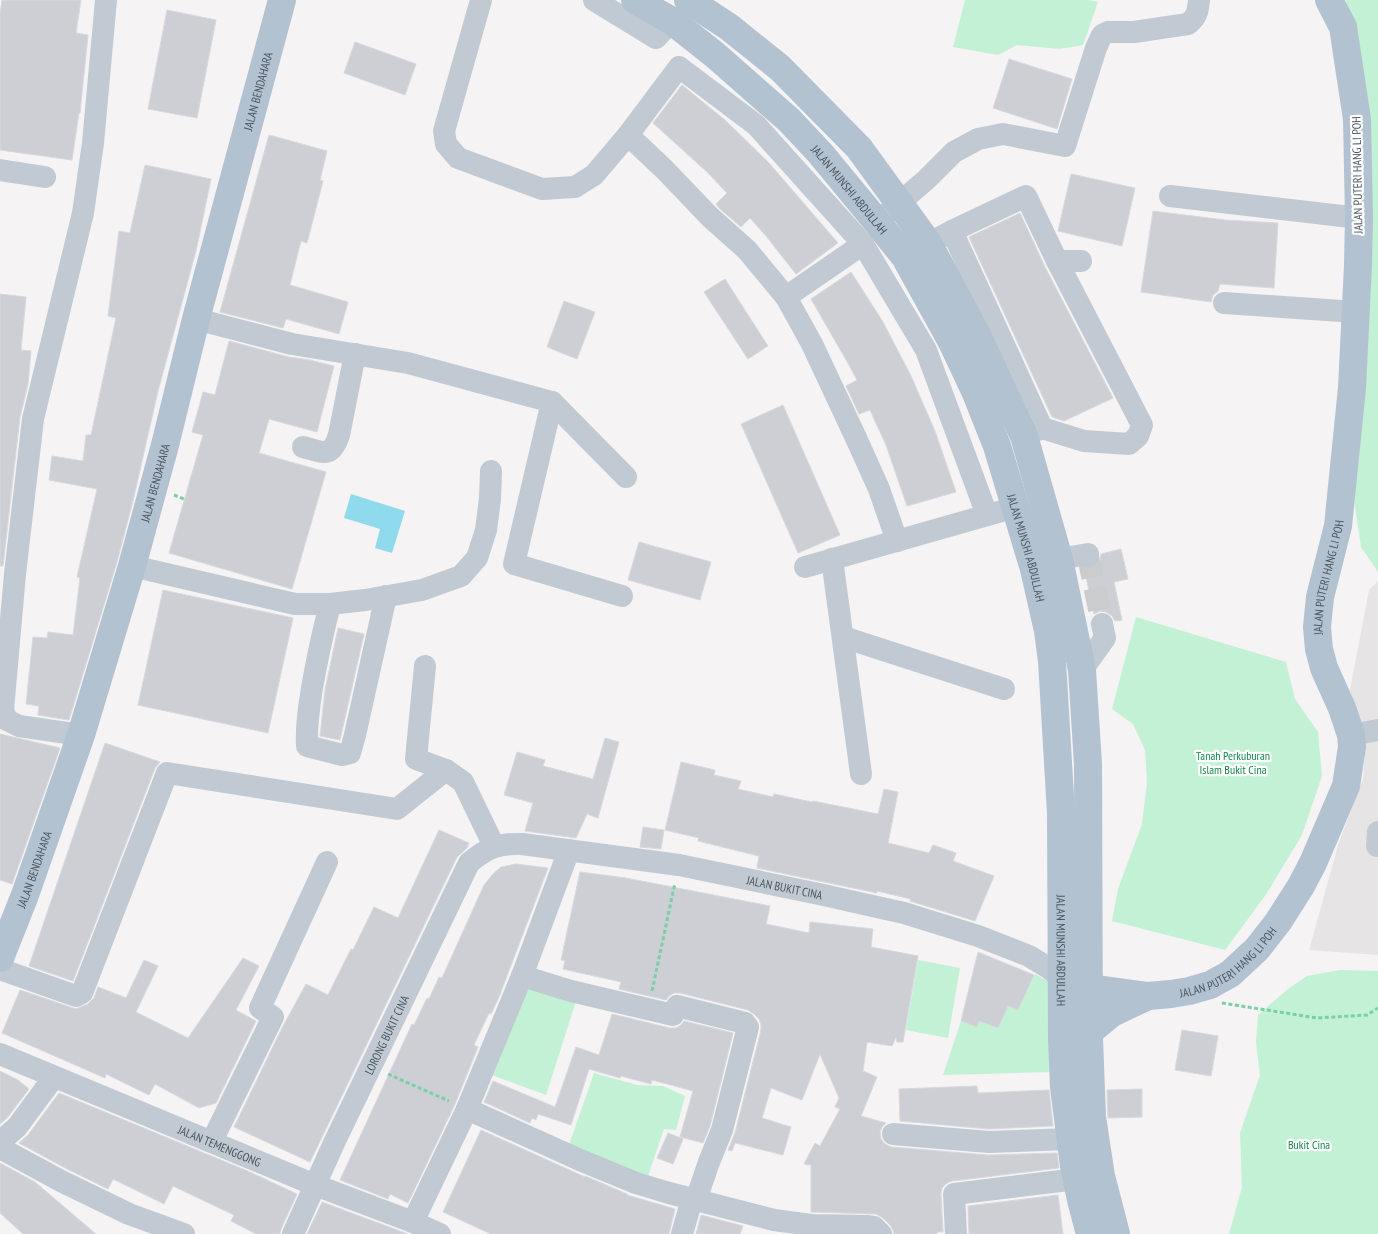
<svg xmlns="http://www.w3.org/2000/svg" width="1378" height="1234" font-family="'PT Sans Narrow',sans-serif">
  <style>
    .education { fill: #e6e4e5 }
    .green { fill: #c3f1d5 }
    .water { fill: #90daee }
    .building { fill: #cdcfd5; stroke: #d7d9de }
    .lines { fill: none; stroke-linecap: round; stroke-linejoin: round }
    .minor-tunnel { stroke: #caccce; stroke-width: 22; stroke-dasharray: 22 11; stroke-linecap: butt }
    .path { stroke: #7ad0a6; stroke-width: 3; stroke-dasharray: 4 2.5; stroke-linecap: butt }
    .minor { stroke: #c1cad2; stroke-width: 22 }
    .major { stroke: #b3c2d1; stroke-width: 28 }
    .labels { text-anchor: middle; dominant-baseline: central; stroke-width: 4.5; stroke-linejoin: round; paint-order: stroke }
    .street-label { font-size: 12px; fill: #4a5661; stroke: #fff }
    .park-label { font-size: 12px; fill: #17864f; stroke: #fff }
  </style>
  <rect width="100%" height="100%" fill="#f5f3f3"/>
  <path class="education" d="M1378 581V955L1309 950 1339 842 1363 779 1366 742 1350 690 1369 590Z"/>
  <path class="green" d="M965 0H1088L1098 2 1083 45 1060 49 1017 45 998 55 953 47Z
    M1346 0H1378V572L1361 547 1354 500 1368 120Z
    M1136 617 1286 662 1295 699 1318 732 1322 776 1302 835 1267 893 1225 950 1112 921 1118 889 1142 824 1147 782 1145 750 1133 724 1112 709Z
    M918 960 960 968 948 1038 906 1030Z
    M1340 970 1378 971V1234H1229L1242 1187 1240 1133 1260 1075 1256 1042 1258 1015 1288 989 1307 976Z
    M1035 974 1051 983 1053 1072 943 1075 961 1021 977 1027 979 1021 998 1028 1008 1006 1018 1009Z
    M526 986 577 998 546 1095 489 1074Z
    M594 1073 637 1085 663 1086 685 1096 676 1130 664 1129 647 1179 569 1145Z"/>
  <path class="water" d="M351 494 405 511 392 553 375 548 380 529 344 518Z"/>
  <path class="building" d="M2 0H81L76 33 88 35 80 113H79L72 160 0 150V14Z
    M167 10 216 20 197 118 148 109Z
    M355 42 416 64 405 95 344 73Z
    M1009 59 1072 79 1057 129 993 108Z
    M682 85 725 120 769 163 838 243 796 274 766 236 750 218 741 227 719 208 716 204 727 193 707 172 653 123Z
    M269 135 327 151 320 180 323 181 307 243 301 241 290 285 348 302 339 334 286 319 283 328 220 312Z
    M145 165 211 179 196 251 158 391 132 505 117 562 69 720 38 715 39 706 26 704 33 637 47 638 48 632 73 635 80 578 77 577 97 489 49 480 52 456 83 461 86 435H91L116 318 108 316 119 231 130 233Z
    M1071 174 1135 188 1122 246 1058 231Z
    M1153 211 1225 220 1278 223 1274 288 1220 284 1218 291 1213 295 1211 302 1141 292Z
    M1020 213 1045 267 1113 398 1064 421 1052 417 969 237Z
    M851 272 883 322 911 376 935 431 956 492 907 506 886 445 870 410 859 414 846 386 857 380 849 365 811 299Z
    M725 279 768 346 748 359 704 292Z
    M0 294 26 297 21 350 31 351 28 384 20 417 3 566H0Z
    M564 301 595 312 577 359 547 347Z
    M229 341 289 357 310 360 334 366 317 432 269 419 259 453 326 472 292 589 169 553 203 435 192 432 203 392 215 395Z
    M783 405 840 535 798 553 741 424Z
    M639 542 711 562 700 600 628 580Z
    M1121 549 1128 579 1114 582 1122 620 1115 621 1112 616 1106 612 1100 611 1094 614 1084 568 1088 569 1095 567 1100 562 1101 554Z
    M163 590 293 618 268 733 138 705Z
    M338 628 364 634 340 740 320 736 325 690Z
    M0 734 60 748 12 884 0 880Z
    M605 738 619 742 598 818 587 814 576 838 525 831 533 803 504 795 517 752 545 760 543 766 593 779Z
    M105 743 160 762 155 768 73 981 29 966Z
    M681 762 715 770 714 775 741 781 738 789 773 797 774 794 812 802 813 801 878 814 884 789 898 792 888 843 929 853 933 845 956 853 953 861 994 876 975 921 910 901 911 899 877 891V893L757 868 759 856 698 841 699 838 665 830Z
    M643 827 664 830 661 849 640 847Z
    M439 830 469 843 467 848 457 857 310 1162 234 1127 282 1028 306 984 328 995 351 949 353 950 374 907 398 918Z
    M516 864 548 868 499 997 491 1014 489 1013 474 1045 478 1047 455 1104 408 1203 390 1194 388 1199 340 1180 412 1024 414 1025 427 998 429 999 439 977 442 978 484 885 493 874 501 867Z
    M580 872 626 878 770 906 766 924 809 933 810 922 873 929 871 947 918 956 903 1042H897L896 1037 892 1046 867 1042 863 1071 877 1077 861 1116 886 1123 882 1127 880 1132 881 1139 885 1144 891 1147 988 1155 1057 1153 1059 1168 952 1181 947 1183 942 1188 941 1194 943 1232H937V1234H894L893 1230 890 1225 883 1218 876 1214 811 1212V1165L804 1164 815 1143 820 1146 840 1109 835 1107 839 1098 820 1054 802 1100 771 1088 762 1118 791 1127 783 1155 735 1143 732 1151 728 1150 735 1133 761 1030V1025L759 1019 755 1015 748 1010 680 993H674L669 996 666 1000 619 989 621 982 563 969 565 961 561 960Z
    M978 952 1034 975 1018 1010 1008 1006 998 1028 979 1021 977 1027 961 1021Z
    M243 958 259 966 236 1010 256 1021 216 1103 199 1108 155 1084 149 1095 106 1074 105 1078 2 1033 20 990 76 1009 88 1004 94 998 98 987 126 998 144 960 158 966 136 1012 188 1038Z
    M612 1014 670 1028H676L681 1025 684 1021 733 1033 710 1126 703 1143 680 1137 693 1091 652 1080 651 1084 621 1076 620 1078 589 1069 571 1125 538 1114 536 1120 532 1118 530 1123 484 1102 493 1081 555 1107 576 1047 599 1055Z
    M1182 1030 1218 1036 1211 1076 1175 1070Z
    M0 1071 18 1080 29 1089 7 1118 0 1124Z
    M977 1086 978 1093 1049 1090 1053 1126 989 1129 900 1121 899 1089Z
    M1142 1089V1117L1108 1118 1107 1090Z
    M59 1093 250 1172 297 1194 281 1229 280 1234H256L231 1221 234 1215 173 1186 164 1204 113 1179 108 1189 67 1169 19 1143 28 1135Z
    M481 1130 585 1177V1176L627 1194V1195L675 1209 669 1234H491L443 1212Z
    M668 1133 683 1139 673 1164 657 1158Z
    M0 1163 35 1182 96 1234H23L0 1213Z
    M1058 1195 1063 1234H969L968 1206Z
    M322 1202 408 1234H307Z
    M701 1215 743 1226 740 1234H696Z"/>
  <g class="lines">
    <path class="minor-tunnel" d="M1088 556 1102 624"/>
    <path class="path" d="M174 495 184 499
      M652 991 675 883
      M1222 1003 1317 1018 1367 1015 1378 1008
      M388 1074 449 1101"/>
    <g class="minor">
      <path d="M481 0 444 131 446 144 458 158 542 189 575 187 594 175 628 135 679 67 756 125 863 244 926 350 987 515"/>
      <path d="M594 0 656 38 672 21"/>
      <path d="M628 135 665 170 710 217 747 250 786 297 812 344 856 438 879 489 897 541"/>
      <path d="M0 170 45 177"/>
      <path d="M1170 196 1359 218"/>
      <path d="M877 222 927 179 954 152 978 139 1003 134 1065 146 1096 48 1102 35 1108 32H1134L1188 24C1197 17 1198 11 1199 0"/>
      <path d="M952 231 1042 428"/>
      <path d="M915 251 952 231 1026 196 1057 261 1142 425 1138 436 1129 444 1084 441 1042 428 1024 436"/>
      <path d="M1057 261H1081"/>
      <path d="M786 297 863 244"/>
      <path d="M1224 303 1356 312"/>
      <path d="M196 319 292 344 408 363 552 402 514 564 622 596"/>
      <path d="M552 402 626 477"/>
      <path d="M303 447C323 452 331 459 339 435L355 354"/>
      <path d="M832 559 861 774"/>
      <path d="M1059 559 1088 554V556"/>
      <path d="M132 566 295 604H330L365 600 422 590 461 576 477 558 486 530 490 499 491 471"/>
      <path d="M805 567 1002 511"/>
      <path d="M330 604C323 632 317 659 312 688 309 707 306 726 307 746L342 755 350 753 355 735 386 596"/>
      <path d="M843 637 1004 689"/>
      <path d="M425 666 416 759 446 770 463 782 494 846"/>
      <path d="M1082 670 1105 638 1102 624"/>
      <path d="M81 735 19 726 7 720 3 710 15 574 33 419 83 213 93 143 106 0"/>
      <path d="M1351 735 1378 730"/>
      <path d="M1377 846 1378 832"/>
      <path d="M0 969 76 996 82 993 167 773 397 809 446 770"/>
      <path d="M522 976 571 991 673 1015 677 1006 745 1023 748 1027 722 1130 709 1162 696 1200"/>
      <path id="s1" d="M0 1054 315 1185 413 1222 440 1234"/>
      <path d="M467 1109 580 1160 636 1183 669 1193 774 1220 811 1225 866 1226 874 1227 881 1234"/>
      <path d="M893 1134 989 1142 1070 1139"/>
      <path d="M212 1141 273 1017 260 1008 327 862"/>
      <path d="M0 1142 17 1127 54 1077"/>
      <path d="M0 1148 61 1181 129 1214 184 1234"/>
      <path d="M413 1222 467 1109 522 976 569 850"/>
      <path id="s2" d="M293 1234 334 1143 469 863C487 848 498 843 522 844L679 865 819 894 904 913 978 936 1029 956 1047 967 1063 979"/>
      <path d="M682 1234 692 1199"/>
      <path d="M956 1234 954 1194 1077 1179"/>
    </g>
    <g class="major">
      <path id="s3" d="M635 0 672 21 715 55 789 120 820 153 877 222 905 257 952 342 976 393 997 446 1034 569 1048 631 1052 661 1061 813 1062 1038 1064 1087 1074 1166 1081 1200 1090 1234"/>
      <path d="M688 0 729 27 780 68 859 148 928 243 977 335 1024 436 1059 559 1082 670 1088 764 1089 1038 1092 1117 1101 1176 1116 1234"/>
      <path id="s4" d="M0 958 25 895 81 735 132 566 165 445 196 319 282 0"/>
      <path id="s5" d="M1074 983 1090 988 1148 996 1171 994 1189 991 1210 985 1230 974 1257 949 1278 922 1301 886 1313 863 1346 786 1352 747 1351 735 1342 708 1324 668 1319 649 1317 627 1320 597 1338 526 1352 388 1358 265 1359 218 1357 119 1343 27 1329 0"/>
      <path d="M1089 1032 1112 1013 1148 996"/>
    </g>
  </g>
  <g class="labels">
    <g class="street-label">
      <text stroke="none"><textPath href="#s4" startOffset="905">JALAN BENDAHARA</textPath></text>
      <text transform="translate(1357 175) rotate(-91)">JALAN PUTERI HANG LI POH</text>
      <text stroke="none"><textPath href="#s3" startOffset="288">JALAN MUNSHI ABDULLAH</textPath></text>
      <text stroke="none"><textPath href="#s4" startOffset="500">JALAN BENDAHARA</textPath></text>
      <text stroke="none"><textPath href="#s3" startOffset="692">JALAN MUNSHI ABDULLAH</textPath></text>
      <text stroke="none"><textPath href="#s5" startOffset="601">JALAN PUTERI HANG LI POH</textPath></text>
      <text stroke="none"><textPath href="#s4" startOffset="95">JALAN BENDAHARA</textPath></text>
      <text stroke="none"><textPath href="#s2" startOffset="735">JALAN BUKIT CINA</textPath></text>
      <text stroke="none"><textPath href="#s3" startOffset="1098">JALAN MUNSHI ABDULLAH</textPath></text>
      <text stroke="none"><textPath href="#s5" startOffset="166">JALAN PUTERI HANG LI POH</textPath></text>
      <text stroke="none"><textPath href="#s2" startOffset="220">LORONG BUKIT CINA</textPath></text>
      <text stroke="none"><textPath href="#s1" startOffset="238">JALAN TEMENGGONG</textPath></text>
    </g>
    <g class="park-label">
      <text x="1233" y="755">Tanah Perkuburan<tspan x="1233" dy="14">Islam Bukit Cina</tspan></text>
      <text x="1309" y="1144">Bukit Cina</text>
    </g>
  </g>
</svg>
